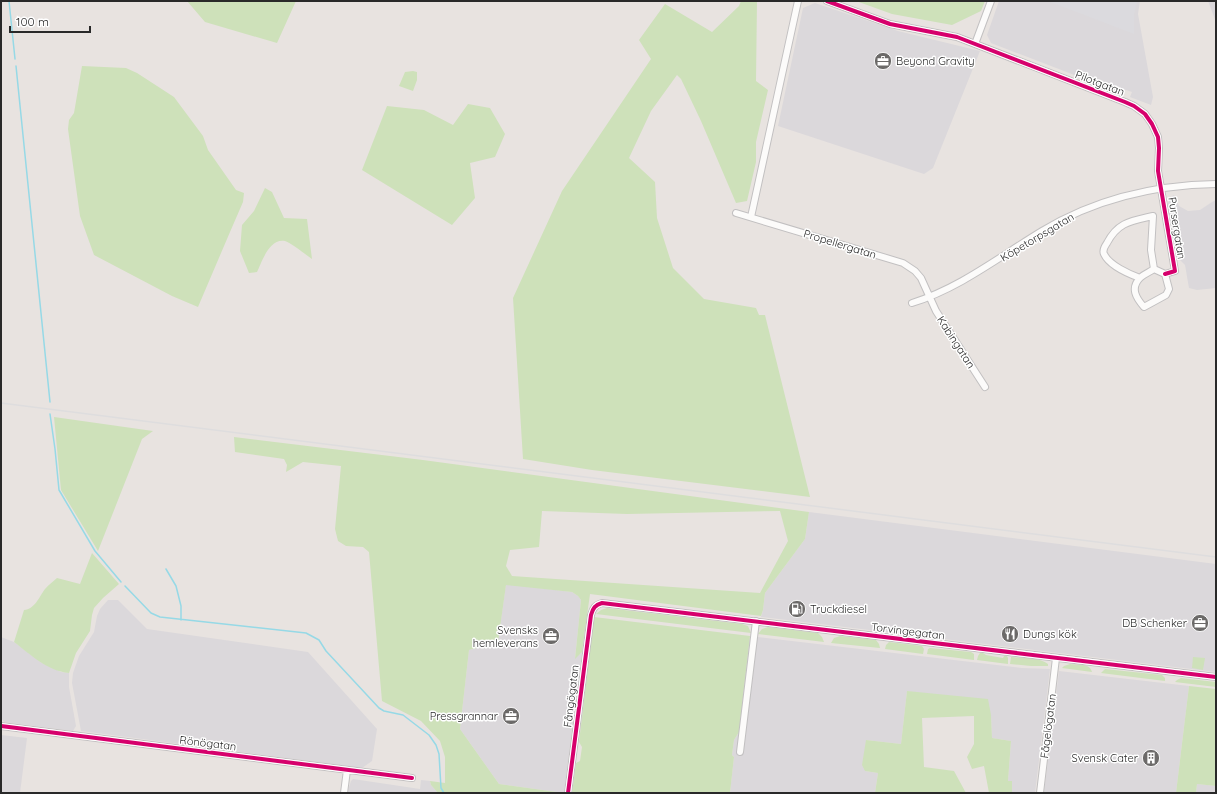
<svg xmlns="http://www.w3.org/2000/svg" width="1217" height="794" font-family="Quicksand,sans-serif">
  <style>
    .industrial { fill: #dbd8db }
    .airport { fill: #dbdade }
    .green { fill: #cee1ba; fill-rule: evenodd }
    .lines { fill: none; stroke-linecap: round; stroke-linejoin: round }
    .stream { stroke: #96d9e6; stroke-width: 1.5 }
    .minor-casing { stroke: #c2c0c1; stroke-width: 8 }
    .minor { stroke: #fcfbfa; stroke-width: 6 }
    .rail { stroke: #deddde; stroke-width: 1.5 }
    .cycleway-casing { stroke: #fff; stroke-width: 6 }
    .cycleway { stroke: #d6006c; stroke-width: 4 }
    .labels { text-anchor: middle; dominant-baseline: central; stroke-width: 3; stroke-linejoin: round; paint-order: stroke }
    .poi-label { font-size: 11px; fill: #292929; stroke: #fff; text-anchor: end }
    .street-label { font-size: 11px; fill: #292929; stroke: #fff }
  </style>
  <rect width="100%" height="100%" fill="#e8e3e0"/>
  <path class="industrial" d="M999 1H1140L1138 14 1153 97 1151 105 1130 97 1132 92 1123 89 1121 93 991 43 987 35Z
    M1208 1H1216V22Z
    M815 3 898 31 980 51 933 168 924 174 778 126 803 8Z
    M1174 195 1179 206 1188 211 1200 210 1212 202 1216 200V288L1197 290 1189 288 1185 265 1177 257 1175 254 1167 205 1172 196Z
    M809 512 1216 564V672L761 617 763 610 765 593 805 539Z
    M506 584 572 592 578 596 581 600 575 658 582 652 564 793 499 784 460 729 469 650 498 642Z
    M108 600H118L147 629 308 652 377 729 372 761 362 768 81 731 72 683 73 673 79 656 94 632 97 616 100 609Z
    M750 636 1022 668 1050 669 1035 793H1012V781H1008L1011 741 992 738 991 715 907 691 901 744 866 740 865 771 878 773 875 793H730L734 757 732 755 734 740 739 732Z
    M1 637 14 642 42 663 61 672 69 673V687L76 726 73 731 4 722 1 718Z
    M1059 671 1189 686 1176 793H1044Z
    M1 735 27 738 20 793H1Z
    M353 779 420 789 421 780 430 781 431 785 438 793H348L349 787 351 781Z
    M1197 784 1216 786V793H1196Z"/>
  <path class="airport" d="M1048 1H1137L1134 15V34Z"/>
  <path class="green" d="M187 1H296L277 43 205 22Z
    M741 1H757L756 81 768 90 756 142V162L747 201 736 203 701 121 681 79 677 75 651 111 629 158 655 182 657 218 673 268 704 299 756 308 759 315H765L810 497 592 470 523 459 513 298 562 191 651 59 639 40 665 4 712 32 739 6Z
    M856 1H985L981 11 952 25 892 14Z
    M82 66 126 68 137 73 174 97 203 136 208 150 236 190 244 193 243 202 230 232 198 307 172 296 94 255 80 216 68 129 69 120 74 113Z
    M413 71 417 72V80L413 91 399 86 405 72Z
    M468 104 490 108 505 134 495 157 470 163 475 198 452 225 362 170 387 106 424 110 453 125Z
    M265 188 272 192 284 218 307 219 312 259C306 255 290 242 285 241 269 238 262 262 257 272L249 273 240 251 242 225 254 211Z
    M54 417 153 431 142 439 98 551 61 490Z
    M234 437 423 460 809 512 805 539 765 593 763 610 761 616 590 594 582 652 575 659 581 600 578 596 572 592 506 585 498 642 469 650 460 729 499 784 564 793H438L431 785 430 781 445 783V757L440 741 421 721 382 701 369 552 363 547 346 546 338 541 335 529 341 466 303 462 286 472 287 465 284 459 235 452ZM542 511 627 514 780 511 788 541 760 593 512 576 506 566 510 550 539 547Z
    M92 553 119 584 103 598 94 608 92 615 90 631 76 653 69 673C47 671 30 654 14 642L24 610C35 609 39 597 45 589 48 585 53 582 57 578L80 584Z
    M607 608 742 624 748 626 751 633 596 614 601 610Z
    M594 617 750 636 739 732 734 740 732 755 734 757 730 793H572L576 763 580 761 582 747 579 742Z
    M768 627 818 633 822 637 824 642 758 634 762 629Z
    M840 636 876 640 879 644 880 648 831 643 834 638Z
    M889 642 922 646 924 649 923 654 885 649 886 645Z
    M930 648 971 652 974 654V660L927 654 928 649Z
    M980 653H983L986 655 1003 658 1004 656H1007L1008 658V664L977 660 978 656Z
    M1011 657C1022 658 1039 657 1048 664V666H1031L1010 664Z
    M1193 657 1205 658 1203 670 1192 668Z
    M1070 664C1078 665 1090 663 1092 672L1062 668 1064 666Z
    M1105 669 1162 675 1165 678V681L1101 673Z
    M1181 678 1216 682V687L1175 682 1177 680Z
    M1189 686 1216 689V786L1197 784 1196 793H1176Z
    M907 691 988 699 991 715 992 738 1011 741 1008 781H1012V793H989L984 766 972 769 967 757 974 744V716L922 718 924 767 954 771 966 793H875L878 773 865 771 862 765 866 740 901 744Z"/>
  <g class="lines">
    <path class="stream" d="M9 1 15 59
      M16 66 50 402
      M50 414 55 449 59 490 95 551 121 582
      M166 569 176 586 181 606V620
      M125 586 151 613 160 617 306 633 319 640 326 651 379 708 384 711 403 715 429 735 436 745 439 754 441 788 444 793"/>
    <defs>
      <path id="minor" d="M827 1 890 24 957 37 1125 102 1134 106 1145 114 1152 124 1158 137 1159 148 1158 171 1175 271 1165 274
        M975 44 991 1
        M736 213 903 263 915 271 921 278 936 311 985 387
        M751 217 798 1
        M1140 278C1129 274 1109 265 1104 254 1102 250 1105 246 1107 243 1118 222 1131 221 1153 216L1151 250 1154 269 1165 274 1169 289 1166 295 1144 307C1136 298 1130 288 1140 278 1144 274 1150 272 1154 269
        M912 303C960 288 999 257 1042 231 1095 199 1155 185 1216 184
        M1 726 412 778
        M740 752 756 621
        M344 793 347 770
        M568 793 591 615C593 608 595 605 602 603L1216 677
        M1040 793 1056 658"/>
    </defs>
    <use href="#minor" class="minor-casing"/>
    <use href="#minor" class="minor"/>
    <path class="rail" d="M1 403 1216 557"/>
    <defs>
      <path id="cycleway" d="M827 1 890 24 957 37 1125 102 1134 106 1145 114 1152 124 1158 137 1159 148 1158 171 1175 271 1165 274
        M1 726 412 778
        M568 793 591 615C593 608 595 605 602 603L1216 677"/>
    </defs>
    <use href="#cycleway" class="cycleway-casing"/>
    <use href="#cycleway" class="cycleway"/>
  </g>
  <defs>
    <symbol id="office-disc" viewBox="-11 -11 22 22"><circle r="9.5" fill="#6c6a69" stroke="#fff"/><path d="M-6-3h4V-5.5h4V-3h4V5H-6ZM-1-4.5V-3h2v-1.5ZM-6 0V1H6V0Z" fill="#fff"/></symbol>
    <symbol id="fuel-disc" viewBox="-11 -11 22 22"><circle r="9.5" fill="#6c6a69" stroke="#fff"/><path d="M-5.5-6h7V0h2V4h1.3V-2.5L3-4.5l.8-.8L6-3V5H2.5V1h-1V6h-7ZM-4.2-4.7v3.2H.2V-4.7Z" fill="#fff"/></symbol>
    <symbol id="restaurant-disc" viewBox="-11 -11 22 22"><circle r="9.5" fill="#6c6a69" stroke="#fff"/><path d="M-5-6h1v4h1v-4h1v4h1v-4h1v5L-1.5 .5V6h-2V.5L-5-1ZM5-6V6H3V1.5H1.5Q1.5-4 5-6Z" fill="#fff"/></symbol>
    <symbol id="building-disc" viewBox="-11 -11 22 22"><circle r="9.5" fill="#6c6a69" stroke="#fff"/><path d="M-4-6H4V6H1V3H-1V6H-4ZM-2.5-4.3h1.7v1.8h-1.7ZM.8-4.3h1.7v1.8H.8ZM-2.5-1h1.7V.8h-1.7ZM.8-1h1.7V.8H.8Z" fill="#fff"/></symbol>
  </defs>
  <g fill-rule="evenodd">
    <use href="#office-disc" x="873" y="51" width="20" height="20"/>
    <use href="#fuel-disc" x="787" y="599" width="20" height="20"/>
    <use href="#office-disc" x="1190" y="613" width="20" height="20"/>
    <use href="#restaurant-disc" x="1000" y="624" width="20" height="20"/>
    <use href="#office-disc" x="541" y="626" width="20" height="20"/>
    <use href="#office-disc" x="501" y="706" width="20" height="20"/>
    <use href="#building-disc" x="1141" y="748" width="20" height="20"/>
  </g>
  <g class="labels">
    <g class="poi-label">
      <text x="896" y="61" text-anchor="start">Beyond Gravity</text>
      <text x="810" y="609" text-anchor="start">Truckdiesel</text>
      <text x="1187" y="623">DB Schenker</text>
      <text x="538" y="630">Svensks<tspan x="538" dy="13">hemleverans</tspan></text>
      <text x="1023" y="634" text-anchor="start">Dungs kök</text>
      <text x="498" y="716">Pressgrannar</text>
      <text x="1138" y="758">Svensk Cater</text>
    </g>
    <g class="street-label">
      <text transform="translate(1100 83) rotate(21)">Pilotgatan</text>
      <text transform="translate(1177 228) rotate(81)">Pursergatan</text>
      <text transform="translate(1037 237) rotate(-31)">Köpetorpsgatan</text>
      <text transform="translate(840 244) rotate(17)">Propellergatan</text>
      <text transform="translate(956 342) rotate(57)">Kabingatan</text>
      <text transform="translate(908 631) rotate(7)">Torvingegatan</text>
      <text transform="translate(571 696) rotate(-83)">Fångögatan</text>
      <text transform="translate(1048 726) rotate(-83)">Fågelögatan</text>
      <text transform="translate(208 743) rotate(7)">Rönögatan</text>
    </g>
  </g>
  <rect width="1217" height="794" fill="none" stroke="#292929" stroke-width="4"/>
  <path d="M10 26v6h80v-6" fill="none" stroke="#292929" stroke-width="2"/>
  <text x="16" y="26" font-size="12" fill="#292929" stroke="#ffffff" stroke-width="3" paint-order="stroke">100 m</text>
</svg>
